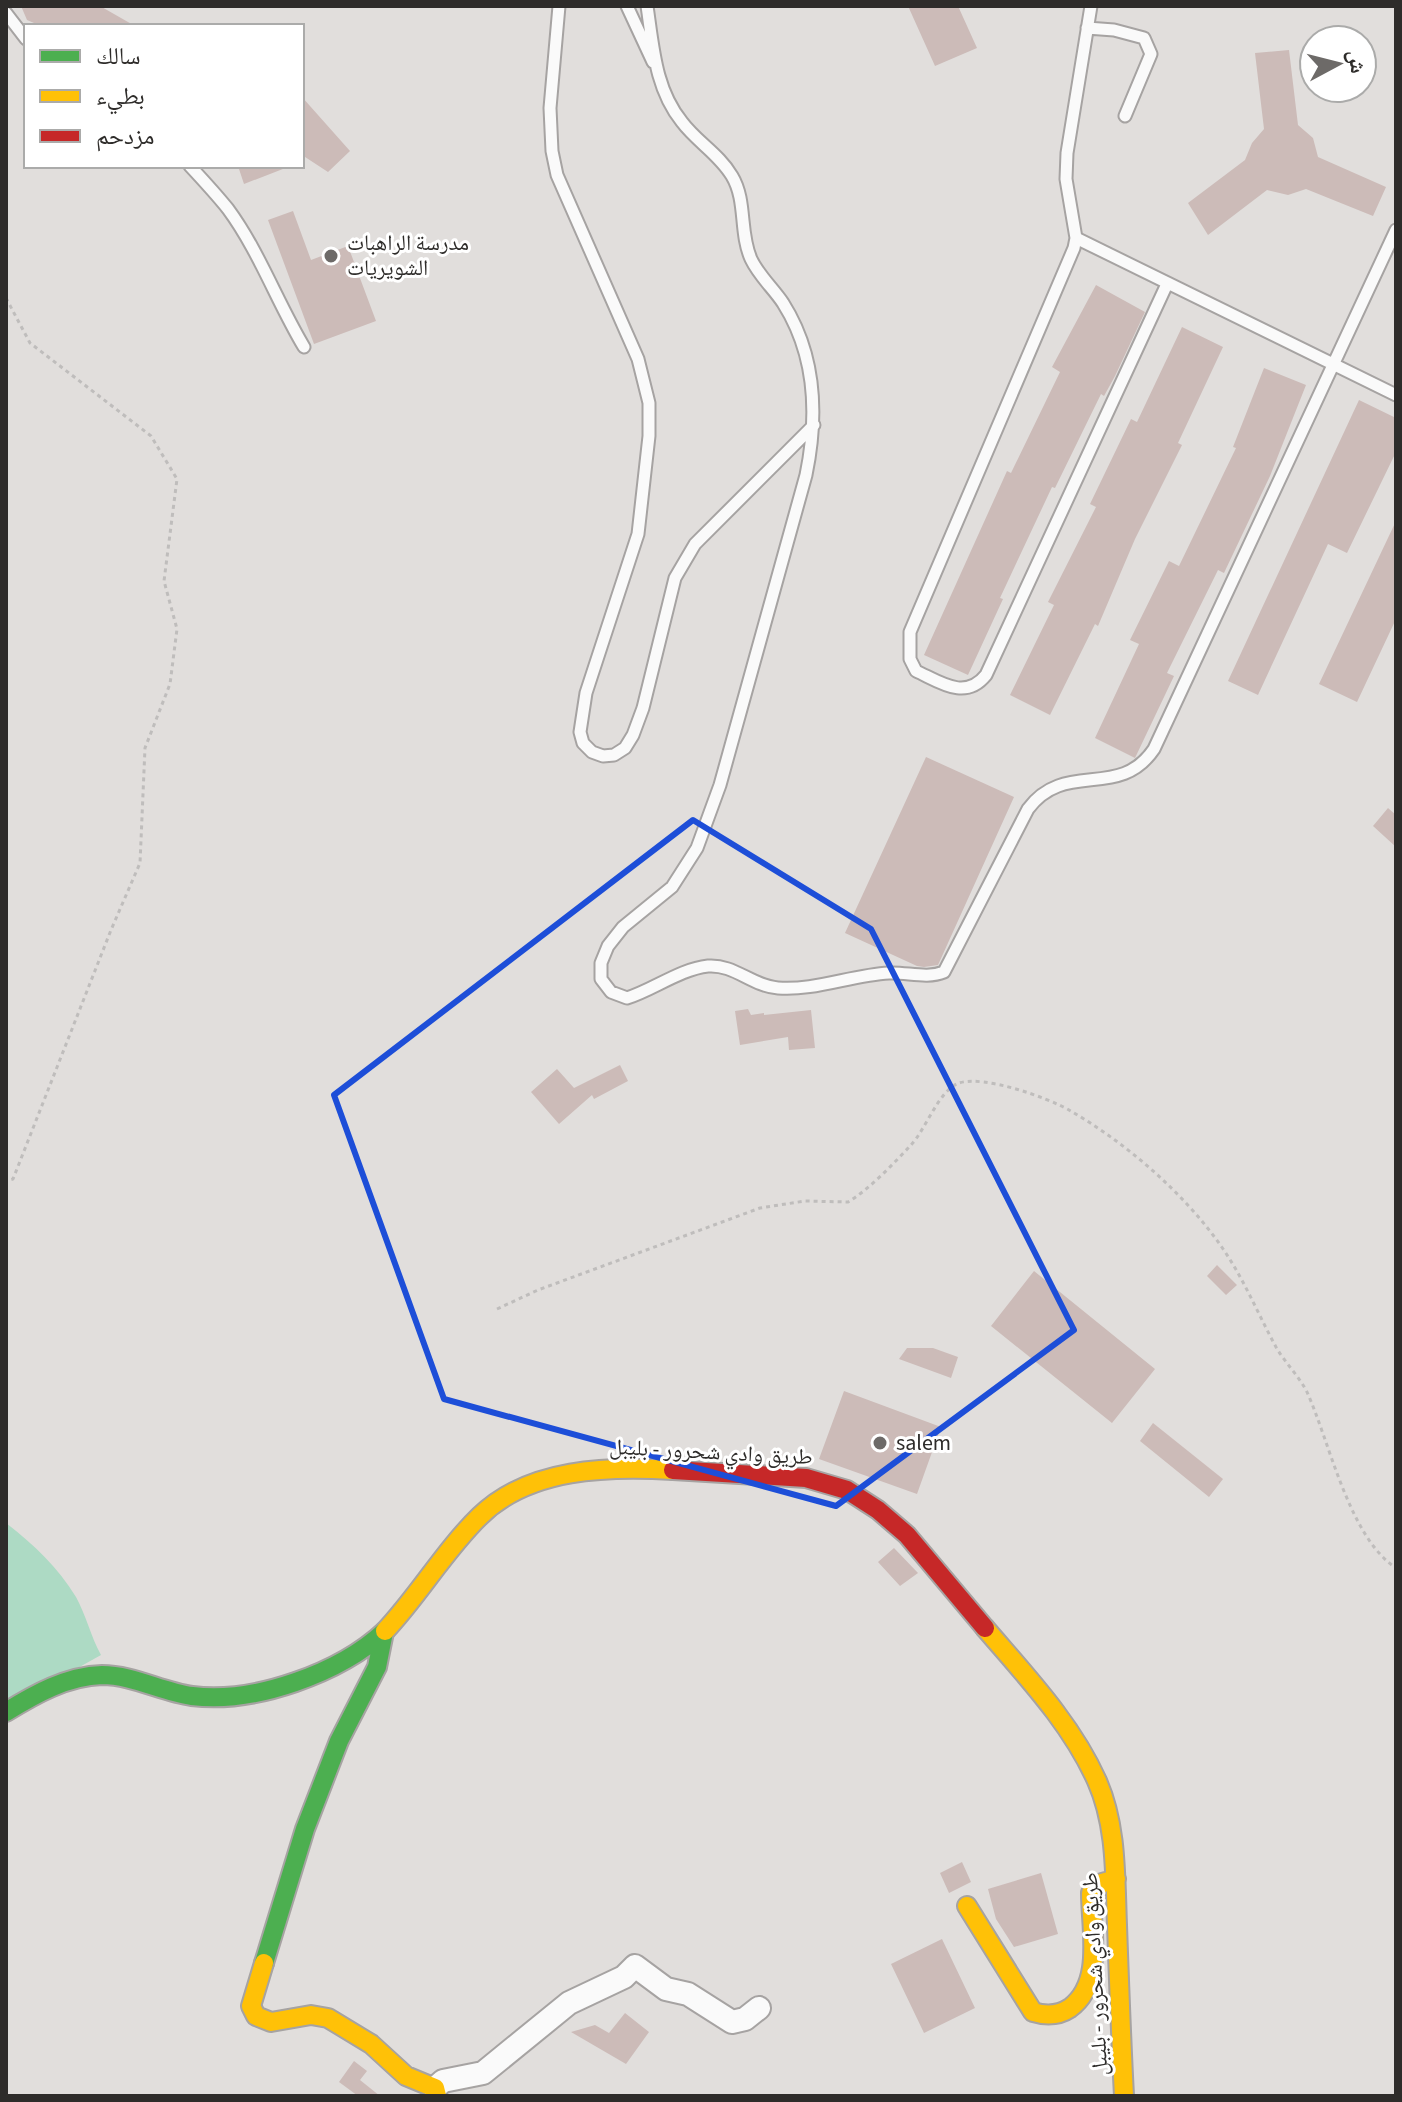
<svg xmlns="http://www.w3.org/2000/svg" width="1402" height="2102" font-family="'Source Sans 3','Noto Naskh Arabic',sans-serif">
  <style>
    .green { fill: #addac4 }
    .building { fill: #ccbbb8 }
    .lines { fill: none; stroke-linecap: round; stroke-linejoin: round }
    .lane-casing { stroke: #a6a3a2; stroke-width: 15 }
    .street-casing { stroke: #a6a3a2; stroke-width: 26 }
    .fast-casing { stroke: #a6a3a2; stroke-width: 22 }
    .slow-casing { stroke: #a6a3a2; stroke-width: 22 }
    .jam-casing { stroke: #a6a3a2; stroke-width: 22 }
    .path { stroke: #bfbdbc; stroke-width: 3; stroke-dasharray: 4 4; stroke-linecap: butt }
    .lane { stroke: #fafafa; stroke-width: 11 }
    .street { stroke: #fafafa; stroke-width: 22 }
    .fast { stroke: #4caf50; stroke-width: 18 }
    .slow { stroke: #ffc107; stroke-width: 18 }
    .jam { stroke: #c62828; stroke-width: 18 }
    .marked { fill: none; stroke: #1d4ed8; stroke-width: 6; stroke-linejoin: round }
    .poi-dot { fill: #6d6a68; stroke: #fff; stroke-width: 3 }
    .labels { text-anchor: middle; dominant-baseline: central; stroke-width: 6; stroke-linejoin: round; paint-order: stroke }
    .poi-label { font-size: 22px; fill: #2e2c2a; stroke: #fff; text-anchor: start }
    .street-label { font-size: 22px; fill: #2e2c2a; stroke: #fff }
  </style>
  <rect width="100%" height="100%" fill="#e1dedc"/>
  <path class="green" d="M6 1523C34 1545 57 1566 76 1597 86 1615 91 1637 101 1655L6 1708Z"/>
  <path class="building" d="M21 6H100L135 26H41L27 20Z
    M908 6H958L977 48 935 66Z
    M1289 50 1298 125 1313 138 1318 157 1386 187 1373 216 1306 189 1288 195 1267 190 1208 235 1188 203 1245 160 1252 143 1264 129 1255 53Z
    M302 97 350 151 328 172 302 155Z
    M238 166H288V167L244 184Z
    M293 211 311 260 348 246 376 321 314 344 268 220Z
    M1096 285 1145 312 1115 376 1104 396 1101 394 1055 488 1052 487 1000 598 1003 599 968 675 924 655 1007 471 1011 473 1060 372 1052 367Z
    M1182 327 1223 347 1178 443 1182 445 1135 539 1098 626 1095 624 1050 715 1010 695 1054 605 1048 602 1096 507 1090 504 1131 419 1137 422Z
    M1264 368 1306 385 1270 476 1224 573 1218 570 1167 673 1174 676 1135 758 1095 738 1139 644 1130 640 1169 561 1179 566 1236 448 1233 447Z
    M1359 400 1396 418V452L1347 553 1328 544 1258 695 1228 681Z
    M1396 521V619L1357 702 1319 684Z
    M926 757 1014 797 938 965 924 967 917 966 845 933Z
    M1388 808 1396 815V847L1373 826Z
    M748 1009 751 1015 764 1013V1015L811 1010 815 1048 789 1050 788 1037 740 1045 735 1011Z
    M620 1065 628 1081 594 1099 592 1095 559 1124 531 1092 557 1069 574 1088Z
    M1217 1265 1237 1285 1226 1295 1207 1276Z
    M1034 1271 1155 1369 1112 1423 991 1326Z
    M907 1348H933L958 1357 951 1378 899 1359Z
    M844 1391 941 1427 917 1494 819 1459Z
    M1153 1423 1223 1479 1209 1497 1140 1441Z
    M894 1548 918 1573 900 1586 878 1562Z
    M962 1862 971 1882 949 1893 940 1873Z
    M1041 1873 1058 1934 1014 1947 996 1919 988 1889Z
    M942 1939 975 2008 924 2033 891 1964Z
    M625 2013 649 2032 626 2064 571 2032 595 2025 609 2033Z
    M354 2061 367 2071 360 2080 380 2096H358L339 2082Z"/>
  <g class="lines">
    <defs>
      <path id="lane" d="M559 6 550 108 552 151 557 175 638 359 649 403V436L638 534 586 693 580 732 583 743 592 752 603 756 614 755 625 748 633 735 643 708 675 578 695 544 814 425
        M627 6 653 62
        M647 6C653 46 655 89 682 122 697 142 719 154 732 176 747 201 739 232 751 259 759 276 773 288 783 303 816 355 818 417 806 475L720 785 697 848 672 887 623 927 608 946 601 963V979L611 992 627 998C653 990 680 969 708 966 734 964 752 986 778 988 814 991 852 975 889 973 907 972 927 979 944 972L1028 809C1065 759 1119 801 1154 749L1396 230
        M1091 6 1067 153 1066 179 1076 238 1074 248 910 632V659L916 671C940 682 965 701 986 675L1167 284
        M6 13 26 39
        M1087 28 1114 30 1144 38 1151 54 1125 116
        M190 166C203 180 216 194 228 209 259 251 277 302 304 347
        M1076 238 1396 395"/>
      <path id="street" d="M435 2088 443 2081 483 2073 569 2003 624 1977 635 1966 666 1989 688 1994 732 2022 745 2019 759 2008"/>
      <path id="fast" d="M6 1712C35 1694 67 1676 102 1675 133 1675 162 1692 192 1696 254 1704 340 1673 385 1631
        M264 1963 305 1829 339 1741 377 1667 384 1632"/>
      <path id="slow" d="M985 1628C1026 1676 1071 1723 1097 1781 1117 1826 1115 1877 1117 1925 1119 1982 1121 2039 1124 2096
        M385 1631C419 1595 444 1551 480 1516 529 1468 608 1466 673 1470
        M967 1906 1033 2012C1046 2016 1058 2016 1070 2008 1104 1983 1091 1930 1091 1893L1102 1883 1116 1879
        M264 1963 251 2006 256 2016 271 2022 311 2015 328 2018 371 2044 406 2076 435 2088 437 2096"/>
      <path id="jam" d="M673 1470 806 1478 847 1490 878 1510 907 1535 985 1628"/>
    </defs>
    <use href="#lane" class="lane-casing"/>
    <use href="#street" class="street-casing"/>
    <use href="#fast" class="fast-casing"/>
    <use href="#slow" class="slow-casing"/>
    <use href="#jam" class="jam-casing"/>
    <path class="path" d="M6 298 30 343 151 436 177 479 164 581 177 629 170 684 145 748 140 863 111 930 13 1179 6 1181
      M497 1309 538 1290 760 1208 805 1201 848 1202C871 1188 893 1164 911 1145 926 1129 939 1090 959 1083 984 1075 1046 1097 1069 1110 1125 1142 1184 1193 1221 1246 1243 1277 1258 1314 1276 1347 1285 1363 1299 1376 1307 1392 1330 1443 1349 1537 1396 1568"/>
    <use href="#lane" class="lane"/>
    <use href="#street" class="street"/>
    <use href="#fast" class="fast"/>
    <use href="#slow" class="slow"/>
    <use href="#jam" class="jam"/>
  </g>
  <path class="marked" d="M693 820 871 929 1074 1330 836 1506 444 1399 334 1095Z"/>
  <g class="poi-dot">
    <circle cx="331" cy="256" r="8"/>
    <circle cx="880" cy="1443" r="8"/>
  </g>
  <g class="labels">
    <g class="poi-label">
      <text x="347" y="243">مدرسة الراهبات<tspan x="347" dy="25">الشويريات</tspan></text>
      <text x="896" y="1443">salem</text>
    </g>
    <g class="street-label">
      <text transform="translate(711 1452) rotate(3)">طريق وادي شحرور - بليبل</text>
      <text transform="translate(1095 1974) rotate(-93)">طريق وادي شحرور - بليبل</text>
    </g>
  </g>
  <rect width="1402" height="2102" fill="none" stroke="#2e2c2a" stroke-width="16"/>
  <rect x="24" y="24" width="280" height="144" fill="#ffffff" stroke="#ababaa" stroke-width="2"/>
  <rect x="40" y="50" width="40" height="12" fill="#4caf50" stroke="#ababaa" stroke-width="2"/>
  <text x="96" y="64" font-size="24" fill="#2e2c2a">سالك</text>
  <rect x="40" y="90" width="40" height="12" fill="#ffc107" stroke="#ababaa" stroke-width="2"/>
  <text x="96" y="104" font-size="24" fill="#2e2c2a">بطيء</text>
  <rect x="40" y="130" width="40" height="12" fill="#c62828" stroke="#ababaa" stroke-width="2"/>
  <text x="96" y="144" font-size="24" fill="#2e2c2a">مزدحم</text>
  <g transform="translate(1338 64) rotate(83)"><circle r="38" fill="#ffffff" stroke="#ababaa" stroke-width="2"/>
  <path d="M0-6L14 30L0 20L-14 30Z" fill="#6d6a68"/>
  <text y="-12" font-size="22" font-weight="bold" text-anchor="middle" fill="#2e2c2a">ش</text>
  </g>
</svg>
